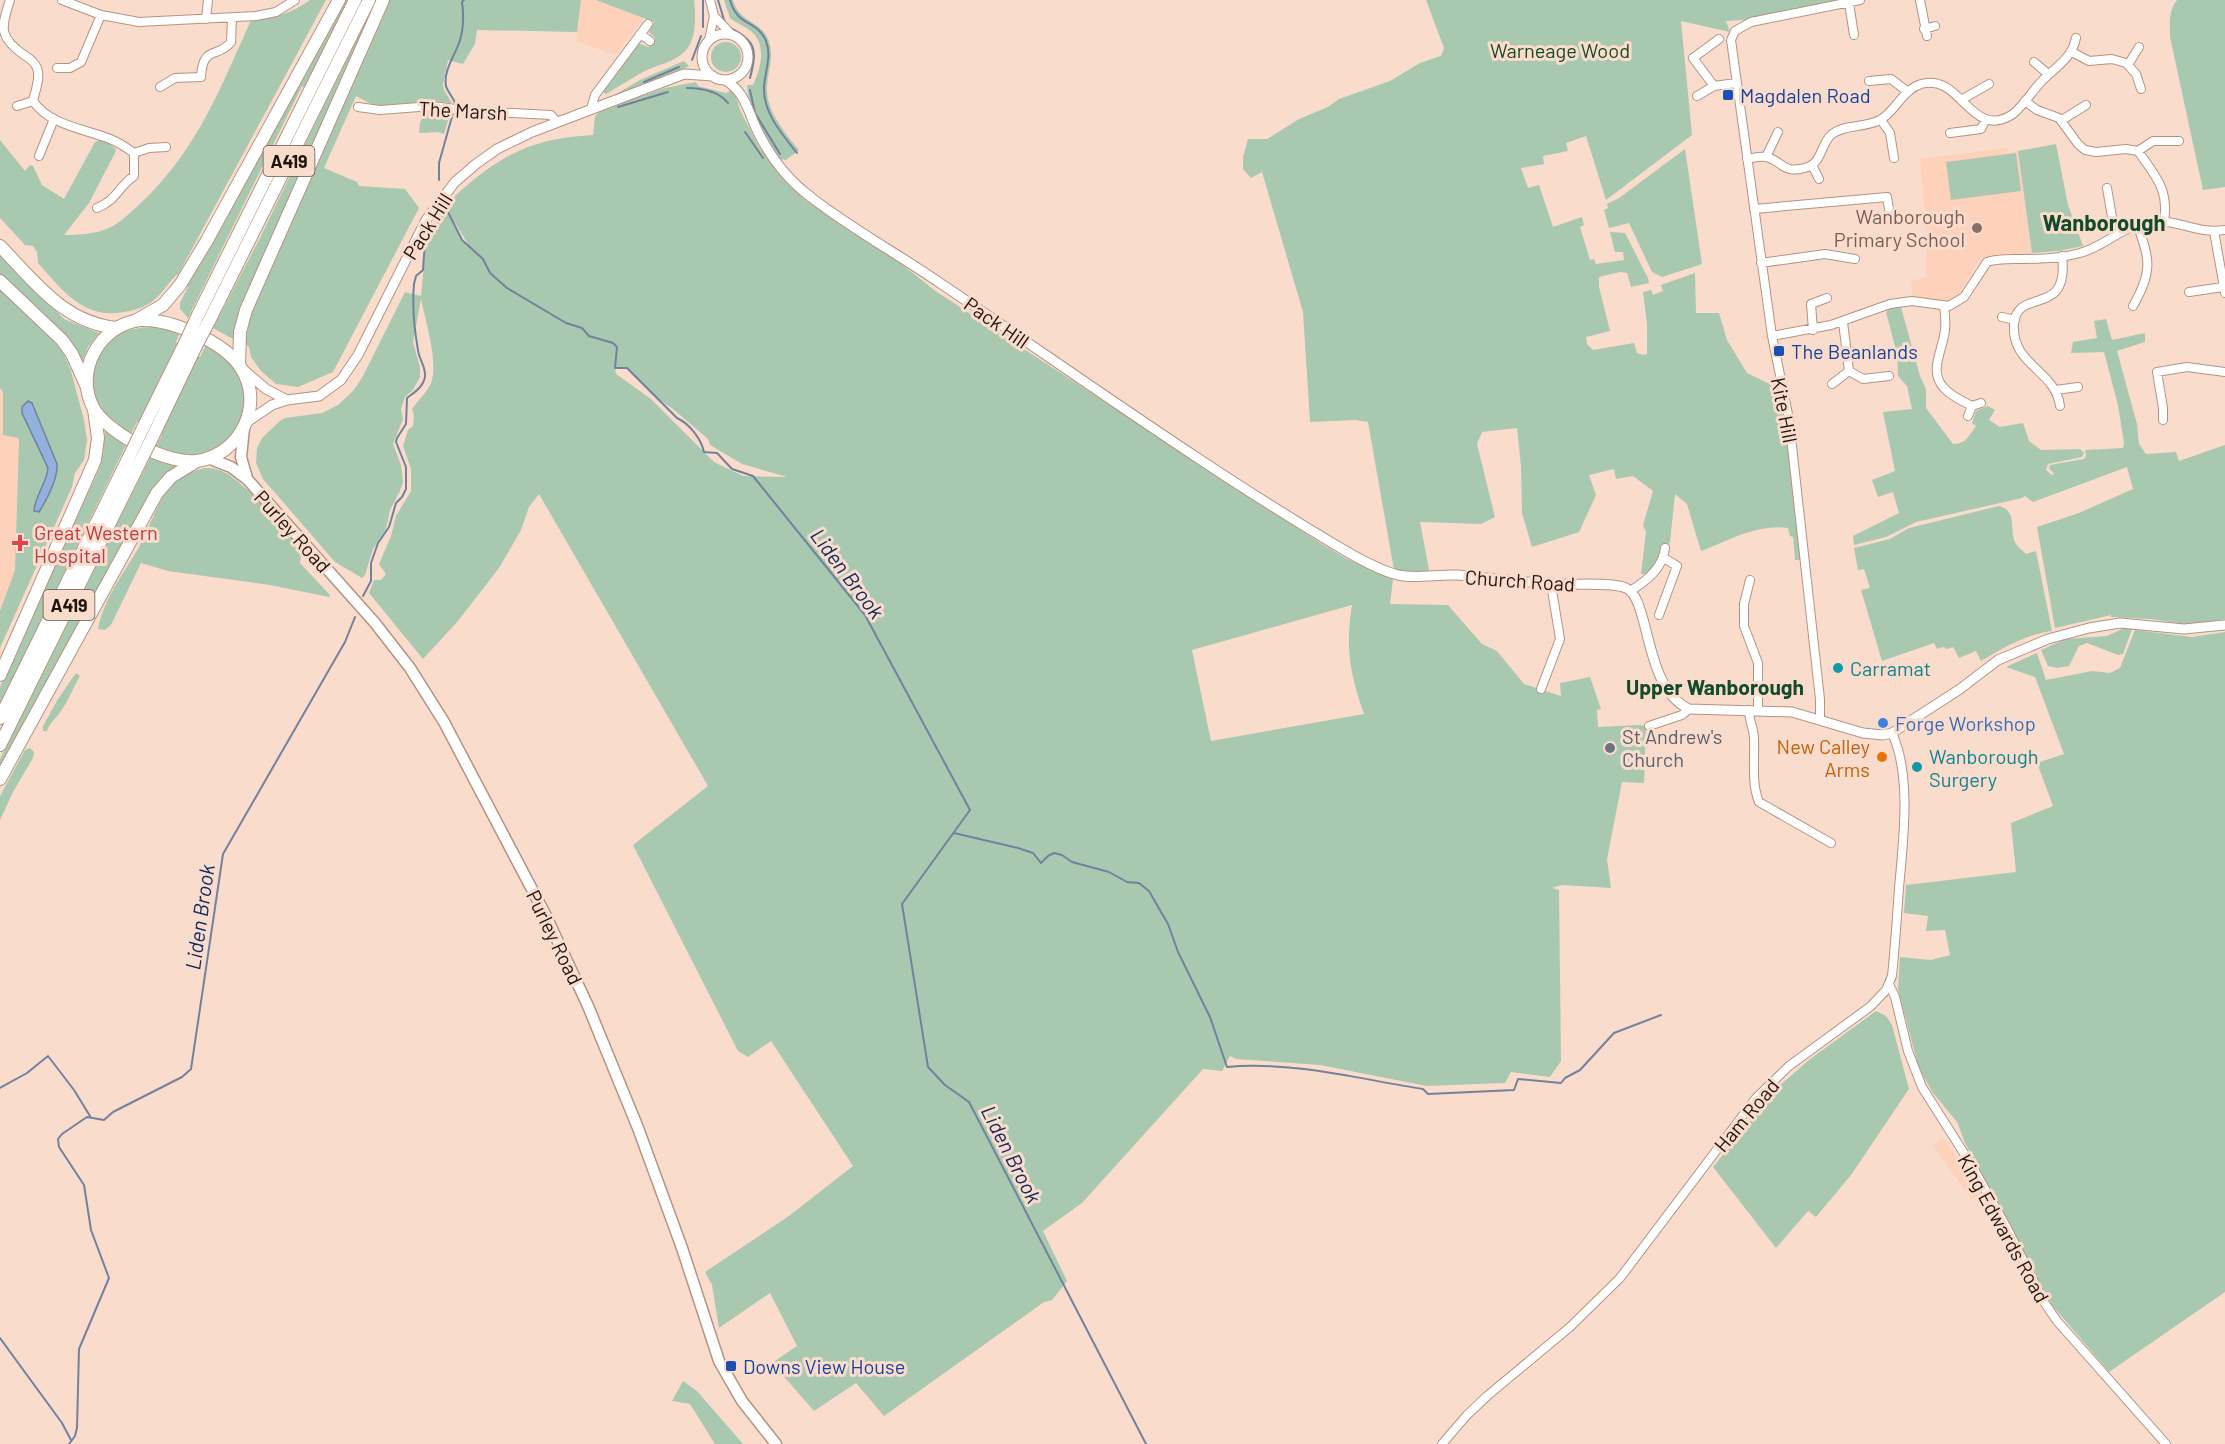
<svg xmlns="http://www.w3.org/2000/svg" width="2225" height="1444" font-family="Barlow,sans-serif">
  <style>
    .built { fill: #fdd1ba }
    .green { fill: #a9c8b0; fill-rule: evenodd }
    .water { fill: #94b0dc; stroke: #72829e; stroke-width: 1.5 }
    .lines { fill: none; stroke-linecap: round; stroke-linejoin: round }
    .stream { stroke: #72829e; stroke-width: 2 }
    .minor-casing { stroke: #b59381; stroke-width: 10 }
    .tertiary-casing { stroke: #b59381; stroke-width: 11 }
    .secondary-casing { stroke: #b59381; stroke-width: 13 }
    .primary-casing { stroke: #b59381; stroke-width: 14 }
    .trunk-casing { stroke: #b59381; stroke-width: 14 }
    .minor { stroke: #fff; stroke-width: 8 }
    .tertiary { stroke: #fff; stroke-width: 9 }
    .secondary { stroke: #fff; stroke-width: 10 }
    .primary { stroke: #fff; stroke-width: 12 }
    .trunk { stroke: #fff; stroke-width: 12 }
    .trunk-bridge-casing { stroke: #b59381; stroke-width: 14; stroke-linecap: butt }
    .trunk-bridge { stroke: #fff; stroke-width: 12 }
    .transit-dot { fill: #1a4fb4; stroke: #fadccd; stroke-width: 2 }
    .education-dot { fill: #8d6e63; stroke: #fadccd; stroke-width: 2 }
    .health-dot { fill: #e0444e; stroke: #fadccd; stroke-width: 2 }
    .culture-dot { fill: #0f9aa8; stroke: #fadccd; stroke-width: 2 }
    .shop-dot { fill: #3f7fe0; stroke: #fadccd; stroke-width: 2 }
    .worship-dot { fill: #6b7280; stroke: #fadccd; stroke-width: 2 }
    .food-dot { fill: #e8710a; stroke: #fadccd; stroke-width: 2 }
    .labels { text-anchor: middle; dominant-baseline: central; stroke-width: 6; stroke-linejoin: round; paint-order: stroke }
    .shield { fill: #fadccd; stroke: #635147; stroke-width: 1.5 }
    .shield-label { font-size: 18px; font-weight: bold; fill: #22150e }
    .park-label { font-size: 20px; fill: #164927; stroke: #fadccd }
    .transit-label { font-size: 20px; fill: #164399; stroke: #fadccd; text-anchor: start }
    .street-label { font-size: 20px; fill: #22150e; stroke: #fadccd }
    .education-label { font-size: 20px; fill: #785e54; stroke: #fadccd; text-anchor: end }
    .health-label { font-size: 20px; fill: #be3a42; stroke: #fadccd; text-anchor: start }
    .culture-label { font-size: 20px; fill: #0d838f; stroke: #fadccd; text-anchor: start }
    .shop-label { font-size: 20px; fill: #366cbe; stroke: #fadccd; text-anchor: start }
    .worship-label { font-size: 20px; fill: #5b616d; stroke: #fadccd; text-anchor: start }
    .food-label { font-size: 20px; fill: #c56008; stroke: #fadccd; text-anchor: end }
    .water-label { font-size: 21px; font-style: italic; fill: #0b2b5f; stroke: #fadccd }
    .neighbourhood-label { font-size: 21px; font-weight: bold; fill: #124b2b; stroke: #fadccd }
    .quarter-label { font-size: 22px; font-weight: bold; fill: #124b2b; stroke: #fadccd }
  </style>
  <rect width="100%" height="100%" fill="#fadccd"/>
  <path class="built" d="M581 0H596L645 17 615 55 576 41Z
    M2007 148 2008 153 2018 151 2032 254H1999L1980 258 1959 295 1950 301 1913 300 1911 281 1926 277 1927 234 1920 159Z
    M0 291 81 451 0 636Z
    M1942 1138 1973 1177 1982 1193 1972 1200 1933 1145Z"/>
  <path class="green" d="M310 0H326L179 273C169 281 164 292 154 300 146 307 135 310 124 312 84 320 62 290 38 263L37 252 33 246 25 245 0 218V140L25 171 30 165 33 166 42 185 64 199 95 142 102 139 115 148 116 151 89 203 64 235C79 235 96 234 109 228 122 222 134 209 145 199 197 149 222 85 251 20 274 18 291 14 310 0Z
    M342 0H348L305 88 302 86 188 318 180 309V303L188 287 185 285Z
    M375 0H379L248 291 236 324 233 339 213 328 260 238Z
    M388 0H581L577 32 477 30 475 44 463 64 448 60 443 84 444 90 452 103 432 101 375 106 356 96 324 168 357 182 359 186 405 189 419 208 333 372 298 387 276 384 261 371 251 357 249 347 245 344 250 318Z
    M596 0H694C696 16 697 43 682 54 672 62 659 65 647 70 633 77 620 86 606 94L602 91 638 43 649 47 655 38 649 32 654 22Z
    M724 0H733C739 22 758 20 767 37 776 55 767 71 767 88 766 111 786 134 799 150L786 160 780 159C764 138 748 112 747 85H753C761 68 767 45 751 31 744 26 736 23 730 18Z
    M1426 0H1846L1763 19 1726 21 1730 32 1681 21 1692 135 1606 200 1586 136 1566 143 1568 151 1543 156 1544 164 1521 168 1528 188 1539 185 1553 227 1582 217 1584 225 1580 227 1590 260 1594 259 1596 264 1624 260 1623 252H1615L1610 232 1625 233 1648 278 1649 283 1631 287 1627 273 1620 272 1599 277V287L1610 331 1586 337 1587 344 1593 350 1634 343 1637 353 1643 355 1647 354V324L1643 292 1651 290 1653 295 1663 291 1661 285 1695 273 1696 313H1719L1727 340 1747 373 1780 389 1791 452 1802 560H1795L1793 537 1790 536 1788 528C1759 523 1727 541 1701 551L1687 504 1675 494 1670 542 1649 574H1641L1646 532 1643 525 1653 491 1633 476 1616 479 1614 469 1589 475 1596 495 1579 532 1532 547 1522 513 1521 466 1517 428 1482 432 1477 444 1495 517 1481 524 1420 522 1429 570 1423 572 1394 570 1368 422 1356 420 1310 422 1303 312 1262 172 1251 178 1243 169V157L1248 139H1267L1299 119 1328 107 1339 99 1390 81 1420 63 1441 56 1444 48Z
    M2177 0H2225V187L2203 190 2170 37C2170 24 2168 11 2177 0Z
    M711 57a15 15 0 1 1 30 0a15 15 0 1 1-30 0Z
    M684 61 689 66 683 69 611 97 640 80Z
    M696 82 698 86 726 93 731 90 736 96 740 110 759 147 787 183 805 200 899 262 934 290 1317 541 1347 559 1376 570 1393 579 1390 604 1448 605 1482 644 1497 651 1524 684 1561 696 1560 683 1590 677 1601 709 1597 710 1598 727 1639 725 1644 726 1646 728 1644 783 1622 782 1607 859 1611 888 1562 885 1552 888 1559 890 1561 1061 1550 1077 1511 1072 1505 1083 1427 1086 1320 1065 1236 1059 1230 1056 1222 1071 1203 1069 1082 1203 1043 1231 1067 1281 1052 1300 1044 1302 884 1416 856 1383 814 1411 772 1363 797 1346 770 1293 719 1328 712 1285 705 1272 789 1216 853 1166 771 1041 748 1057 738 1051 633 845 708 786 539 494 529 507 521 530 499 568 458 621 423 659 369 593 374 580H381L386 574 379 564 391 536 396 516 411 491V469L403 446 408 430 413 426 414 416 412 409C417 402 425 394 429 387 441 368 425 320 421 299L413 342 420 367V377L413 390 405 397 401 409 403 419 393 444 401 465 403 482 400 491 390 510 386 529 373 549 365 575 362 578 335 562 263 479 256 463 257 448 262 438 280 421 285 418 322 413 338 405 354 390 363 376 405 292 421 296 426 244 448 213 462 240 468 244 447 210C450 198 462 190 471 182 511 149 542 138 593 135L595 116 601 110 665 88ZM615 368 629 369C635 377 648 387 651 394L673 409 708 439 710 445 742 464 787 477 743 476 714 462 651 399 616 374ZM1352 605C1345 648 1350 674 1364 714L1211 741 1192 650Z
    M427 110 445 111 450 114 444 134 438 132 419 133 420 122Z
    M2056 144 2068 205 2083 246 2059 251 2032 253 2018 151Z
    M1685 149 1702 264 1662 277 1652 272 1629 223 1609 228 1604 210 1608 208 1607 204 1619 198Z
    M2016 153 2021 191 1951 200 1946 162Z
    M0 253 64 319 99 333 88 347 82 362 0 275Z
    M0 287 62 350 71 371 84 420 87 440 84 460 75 473 72 487 0 648V611L15 570 19 442 18 438 3 435V392L0 388Z
    M1901 307 1920 376 1926 389V408L1953 444C1966 444 1969 436 1976 426L1972 423 1976 411 1988 406 1995 410 1989 420 2000 427 2023 423 2029 441 2041 450 2080 449 2084 453 2082 457 2048 464 2046 470 2052 475 2054 474 2049 468 2050 465 2084 459 2086 456 2085 450 2123 448 2124 443 2118 405 2104 352 2071 353 2073 342 2097 338 2094 321 2106 319 2112 340 2145 333V342L2117 351 2137 424 2139 444 2146 454 2176 452 2179 461 2225 445V619L2191 625 2151 619 2111 617V615L2055 628 2037 527 2079 513 2133 489 2127 467 2033 502 2025 496 2022 498 1916 522 1886 537 1854 545 1853 536 1899 513 1893 492 1878 497 1872 480 1895 471 1883 412 1912 409 1907 386 1898 376 1897 354 1886 312 1889 308Z
    M159 327 180 332 176 342 179 344 140 423 137 422 131 434C125 430 117 427 111 422 86 399 86 357 114 337 127 328 144 327 159 327Z
    M206 345C244 365 260 405 228 439 219 448 205 456 192 457 179 458 167 452 156 446L162 435 158 433 196 355 200 357Z
    M105 431 127 443 0 704V687L99 469 103 454Z
    M151 456 177 467 163 477 151 491 0 769V759Z
    M204 468C212 468 219 469 226 473 243 482 292 534 302 550L300 563 330 595 329 597 270 585 168 571 141 563 111 625 105 630 98 629C104 598 124 573 139 547 149 529 158 500 171 485 179 475 192 472 204 468Z
    M1999 506C2019 511 2008 531 2016 544 2018 547 2023 551 2026 554L2036 551 2052 631C2024 635 2005 647 1981 661L1976 651 1959 658 1953 647 1947 649 1943 647 1937 649 1934 643 1882 661 1861 590 1870 588 1864 569 1858 570 1854 548 1890 539 1909 528Z
    M2124 628 2132 629 2123 654 2118 655 2087 643 2079 646 2069 666 2057 668 2048 666 2041 650 2066 639 2107 636Z
    M2135 630 2192 637 2225 632V1292L2109 1372 2052 1305 1965 1143 1957 1122 1933 1093 1919 1069 1898 989 1900 957 1931 960 1950 955 1945 930 1926 931 1928 916 1904 913 1906 885 2016 872 2011 823 2053 806 2037 763 2064 754 2035 677 2006 667 2037 653 2046 680 2092 671 2110 673 2120 668Z
    M76 673 80 676C73 688 67 704 58 715 53 721 50 723 47 731H43V726L58 699Z
    M30 748 34 752 33 758 13 792 0 820V796L25 750Z
    M1876 1011 1886 1016 1892 1025 1909 1089 1851 1175 1816 1217 1808 1211 1776 1248 1713 1167 1778 1087 1809 1060Z
    M683 1381 697 1391 743 1444H715L690 1404 672 1401Z"/>
  <path class="water" d="M28 401 32 403 57 464C58 480 47 499 39 512L34 511C35 495 47 483 48 468L22 413V407Z"/>
  <g class="lines">
    <path class="stream" d="M703 0V27
      M718 0 725 23
      M730 0C738 28 757 19 766 41 772 56 765 71 764 87 763 113 782 134 797 153
      M730 28C757 41 757 51 750 78
      M692 60 701 36
      M644 82 679 67
      M687 88C702 88 718 91 728 103
      M750 90 755 113 780 154
      M455 103C453 97 447 91 446 86 443 70 456 54 460 40 464 27 464 16 462 2L464 0
      M618 107 668 92
      M745 132 763 158
      M439 180V163L453 113
      M447 210 462 240 483 259 490 273 507 288 566 323 582 328 589 336 613 343 617 347 615 368H627L677 418C690 424 701 439 704 452L717 453 732 469 753 476 865 615 970 810 902 904 928 1067 945 1085 969 1102 1146 1444
      M363 596 371 581V563L378 543 389 527 396 503 402 497 406 489V467L396 442 397 438 406 424 407 398C415 392 423 387 425 377 426 366 419 360 418 350 414 328 412 306 414 284L416 276 423 270 425 242 447 210
      M954 833 1018 848 1033 853 1041 863 1048 856 1054 853 1062 855 1072 862 1109 872 1127 882 1139 883 1149 891 1168 924 1178 952 1210 1017 1227 1067C1292 1061 1359 1079 1423 1089L1428 1094 1514 1090 1518 1079 1561 1083 1565 1078 1580 1070 1614 1033 1661 1015
      M0 1088 27 1073 48 1056 74 1090 90 1116
      M0 1338 62 1423 71 1440
      M69 1444 75 1436 77 1428 79 1349 109 1278 91 1230 84 1185 59 1147 58 1139 62 1134 87 1117 104 1120 113 1112 182 1077 191 1069 223 854 345 642 355 617"/>
    <defs>
      <path id="minor" d="M10 0C0 29 0 38 24 55 29 58 35 62 37 68 41 78 35 91 33 101 49 125 85 129 110 139 118 142 127 148 134 153
        M62 0 101 15 139 22 256 16 276 12 295 0
        M1920 0 1927 36
        M1849 3 1854 35
        M714 16 731 34
        M206 19 208 0
        M1924 29 1935 26
        M640 34 650 41
        M1719 39 1693 58 1714 86 1736 83
        M709 40 714 16 710 0
        M2072 52 2089 61 2112 59 2126 63 2136 74 2141 89
        M2034 62 2048 74
        M2128 65 2139 47
        M57 68H70L81 62 101 15
        M1869 81 1891 79 1908 92
        M160 87 175 78 201 77C203 44 218 59 231 42L232 18
        M1697 96 1714 86
        M1961 100 1989 84
        M2025 101 2037 110 2059 118 2078 144 2085 150 2096 152 2126 149 2138 151 2153 141H2179
        M17 106 33 101
        M358 107 380 110 432 106 471 111 551 115 557 122
        M591 109 595 95 648 24
        M1881 120 1890 133 1894 158
        M2062 120 2086 105
        M1950 133 1981 129 1986 119
        M2138 151C2156 177 2169 189 2164 222
        M134 153 149 148 166 147
        M39 156 54 119
        M1766 157 1778 132
        M1747 159C1753 158 1760 156 1765 157 1782 159 1782 176 1808 167 1822 162 1821 143 1832 134 1845 124 1865 128 1880 120 1896 111 1902 90 1921 84 1961 72 1971 142 2013 114 2023 106 2031 93 2040 83 2054 68 2072 59 2076 38
        M1812 165 1819 179
        M2107 188 2112 217 2119 233
        M97 208C118 199 117 188 134 176V153
        M1754 209 1887 197 1891 221
        M2214 231 2225 293
        M1761 263 1825 254 1855 259
        M2189 292 2223 287
        M1944 306C1945 314 1946 322 1945 330 1943 350 1928 371 1944 388 1951 396 1962 401 1972 406L1981 403
        M2133 306C2152 273 2151 259 2137 225
        M2002 317 2015 320
        M1843 322 1849 371 1863 379 1889 376
        M1813 330 1811 304 1827 298
        M1772 336 1831 325 1890 304 1912 301 1949 306 1964 297 1987 262C1999 258 2011 259 2024 259 2042 259 2062 258 2080 253 2107 246 2127 221 2156 221 2181 221 2198 234 2225 230
        M1832 384 1849 371
        M2056 390 2078 387
        M2060 406C2055 369 2011 366 2014 324 2017 286 2070 319 2062 256
        M1968 416 1972 406
        M2163 420V408L2157 372 2187 367 2225 372
        M1750 580 1744 604V626L1758 663V710
        M1630 591C1647 581 1663 568 1665 548
        M1659 615 1677 566 1664 558
        M1541 689 1560 639 1551 584
        M1749 710C1749 722 1754 728 1754 739 1755 758 1751 783 1759 802L1831 843
        M1820 719V699L1789 419 1772 336 1731 40 1735 31 1751 22 1860 0
        M1649 726 1682 715 1689 709
        M1889 984 1895 997 1908 1051 1922 1087 1972 1166 2008 1230 2044 1302 2057 1321 2166 1444
        M1442 1444 1467 1415 1487 1396 1570 1327 1620 1278 1756 1098 1789 1066 1871 1006 1886 990 1892 976C1895 947 1897 917 1899 888 1903 842 1912 776 1892 733"/>
      <path id="tertiary" d="M702 57a23 23 0 1 1 46 0a23 23 0 1 1-46 0Z
        M725 80C747 93 748 114 760 136 772 159 790 182 812 198 852 229 898 254 940 283 1074 373 1205 468 1344 550 1361 560 1379 570 1398 575 1417 579 1438 574 1457 575 1491 578 1524 583 1557 584 1573 585 1614 582 1626 588 1651 599 1643 688 1689 709L1792 712 1863 733 1883 735 1892 733 1960 689 1998 660 2048 639 2089 628 2120 623 2184 629 2225 625
        M245 371 266 389 287 400
        M247 422 272 405 287 400 319 396 341 380 358 355 426 220 455 182 476 164 497 149 532 132 684 74 713 76"/>
      <path id="secondary" d="M244 428 241 457 247 478
        M208 458 231 467 247 479 375 623 410 668 444 722 545 914 588 1006 638 1128 682 1248 719 1361 742 1401 776 1444"/>
      <path id="primary" d="M0 246C35 282 63 322 116 328
        M0 281 62 340 72 354 86 385
        M141 320C171 319 225 342 241 368 265 405 240 455 197 461 168 465 109 434 94 409 73 372 100 324 141 320Z"/>
      <path id="trunk" d="M198 315 355 0
        M135 321 163 305 180 285 206 242 339 0
        M209 321 369 0
        M239 364 240 332 246 310 383 0
        M142 430 185 343
        M153 436 195 348
        M0 675 95 460 98 438 94 409
        M0 718 128 459
        M0 745 139 464
        M0 779 157 493 171 477 197 461"/>
    </defs>
    <use href="#minor" class="minor-casing"/>
    <use href="#tertiary" class="tertiary-casing"/>
    <use href="#secondary" class="secondary-casing"/>
    <use href="#primary" class="primary-casing"/>
    <use href="#trunk" class="trunk-casing"/>
    <use href="#minor" class="minor"/>
    <use href="#tertiary" class="tertiary"/>
    <use href="#secondary" class="secondary"/>
    <use href="#primary" class="primary"/>
    <use href="#trunk" class="trunk"/>
    <defs>
      <path id="trunk-bridge" d="M185 343 198 315
        M195 348 209 321
        M128 459 142 430
        M139 464 153 436"/>
    </defs>
    <use href="#trunk-bridge" class="trunk-bridge-casing"/>
    <use href="#trunk-bridge" class="trunk-bridge"/>
  </g>
  <g class="transit-dot">
    <rect x="1722" y="89" width="12" height="12" rx="3"/>
    <rect x="1773" y="345" width="12" height="12" rx="3"/>
    <rect x="725" y="1360" width="12" height="12" rx="3"/>
  </g>
  <circle class="education-dot" cx="1977" cy="228" r="6"/>
  <path class="health-dot" d="M17 534h6v6h6v6h-6v6h-6v-6h-6v-6h6z"/>
  <g class="culture-dot">
    <circle cx="1838" cy="668" r="6"/>
    <circle cx="1917" cy="767" r="6"/>
  </g>
  <circle class="shop-dot" cx="1883" cy="723" r="6"/>
  <circle class="worship-dot" cx="1610" cy="748" r="6"/>
  <circle class="food-dot" cx="1882" cy="757" r="6"/>
  <g class="labels">
    <g class="shield">
      <rect x="263.5" y="146" width="51" height="30" rx="4.5"/>
      <rect x="43.5" y="590" width="51" height="30" rx="4.5"/>
    </g>
    <g class="shield-label">
      <text x="289" y="161">A419</text>
      <text x="69" y="605">A419</text>
    </g>
    <g class="park-label">
      <text x="1560" y="50">Warneage Wood</text>
    </g>
    <g class="transit-label">
      <text x="1740" y="95">Magdalen Road</text>
      <text x="1791" y="351">The Beanlands</text>
      <text x="743" y="1366">Downs View House</text>
    </g>
    <g class="street-label">
      <text transform="translate(463 110) rotate(3)">The Marsh</text>
      <text transform="translate(427 226) rotate(-58)">Pack Hill</text>
      <text transform="translate(997 322) rotate(35)">Pack Hill</text>
      <text transform="translate(1785 410) rotate(79)">Kite Hill</text>
      <text transform="translate(293 531) rotate(48)">Purley Road</text>
      <text transform="translate(1520 580) rotate(4)">Church Road</text>
      <text transform="translate(555 937) rotate(64)">Purley Road</text>
      <text transform="translate(1746 1115) rotate(-50)">Ham Road</text>
      <text transform="translate(2004 1228) rotate(61)">King Edwards Road</text>
    </g>
    <g class="education-label">
      <text x="1965" y="216">Wanborough<tspan x="1965" dy="23">Primary School</tspan></text>
    </g>
    <g class="health-label">
      <text x="34" y="532">Great Western<tspan x="34" dy="23">Hospital</tspan></text>
    </g>
    <g class="culture-label">
      <text x="1850" y="668">Carramat</text>
      <text x="1929" y="756">Wanborough<tspan x="1929" dy="23">Surgery</tspan></text>
    </g>
    <g class="shop-label">
      <text x="1895" y="723">Forge Workshop</text>
    </g>
    <g class="worship-label">
      <text x="1622" y="736">St Andrew's<tspan x="1622" dy="23">Church</tspan></text>
    </g>
    <g class="food-label">
      <text x="1870" y="746">New Calley<tspan x="1870" dy="23">Arms</tspan></text>
    </g>
    <g class="water-label">
      <text transform="translate(848 573) rotate(53)">Liden Brook</text>
      <text transform="translate(199 917) rotate(-82)">Liden Brook</text>
      <text transform="translate(1012 1154) rotate(63)">Liden Brook</text>
    </g>
    <g class="neighbourhood-label">
      <text x="1715" y="686">Upper Wanborough</text>
    </g>
    <g class="quarter-label">
      <text x="2104" y="222">Wanborough</text>
    </g>
  </g>
</svg>
